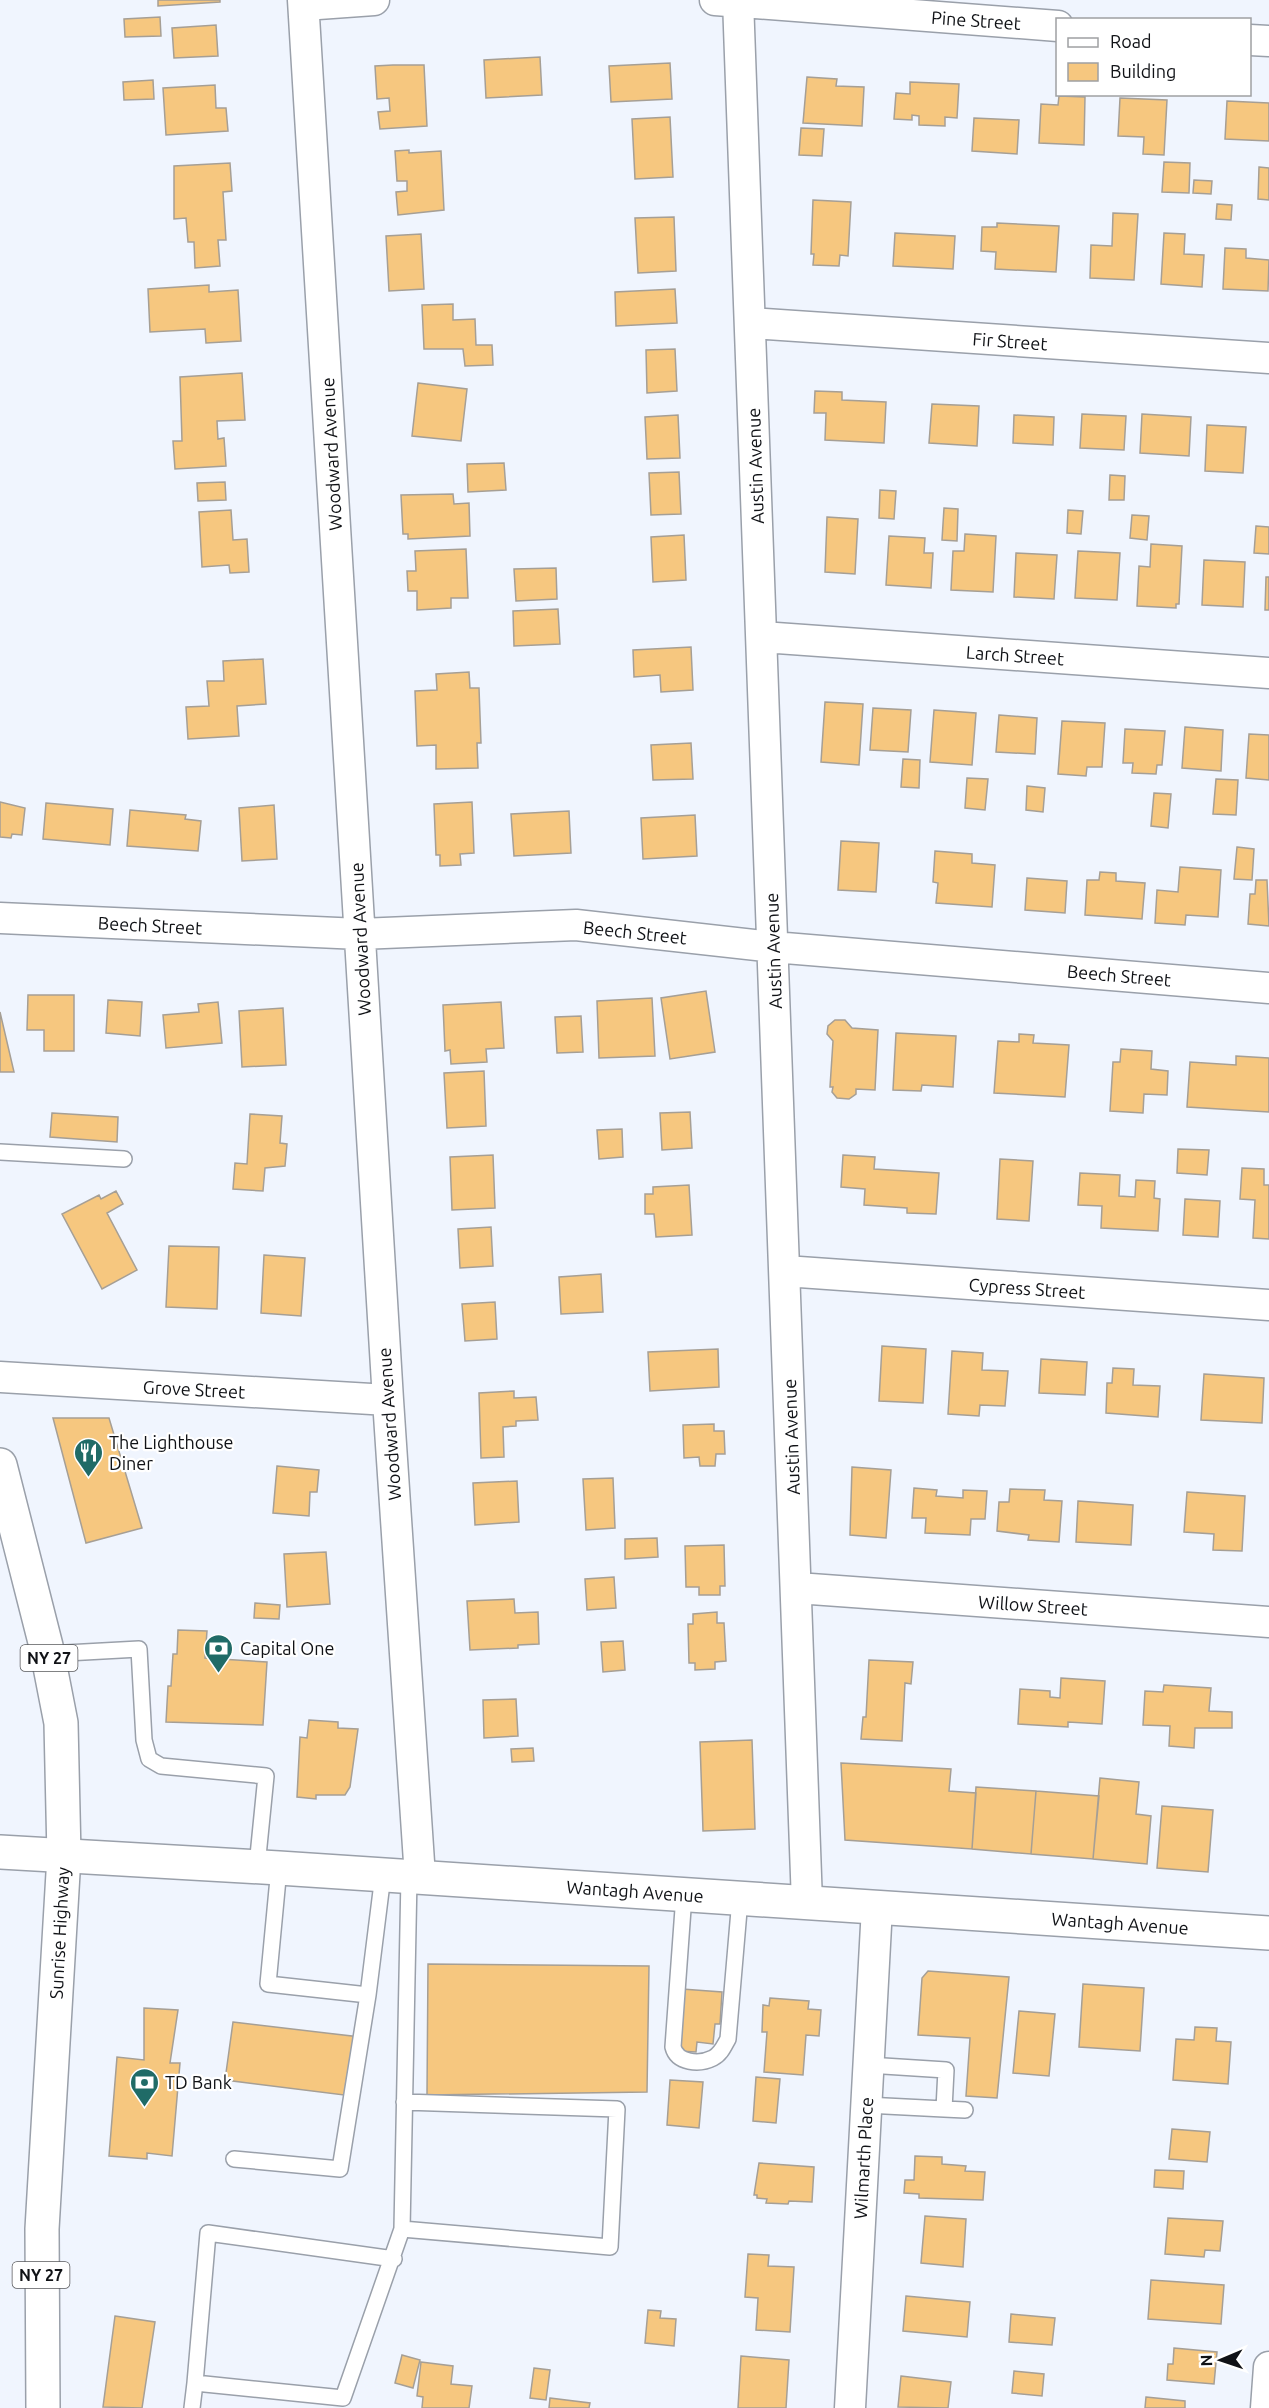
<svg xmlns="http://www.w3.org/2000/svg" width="1269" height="2408" font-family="Ubuntu,sans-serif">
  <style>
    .building { fill: #f6c77f; stroke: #a69f95; stroke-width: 1.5 }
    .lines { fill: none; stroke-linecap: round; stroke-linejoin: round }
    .service-casing { stroke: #9aa0aa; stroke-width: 18 }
    .minor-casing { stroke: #9aa0aa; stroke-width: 33 }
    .secondary-casing { stroke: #9aa0aa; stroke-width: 36 }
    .trunk-casing { stroke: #9aa0aa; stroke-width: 36 }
    .service { stroke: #fff; stroke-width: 15 }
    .minor { stroke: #fff; stroke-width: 30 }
    .secondary { stroke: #fff; stroke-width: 33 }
    .trunk { stroke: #fff; stroke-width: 33 }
    .labels { text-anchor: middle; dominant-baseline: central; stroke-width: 4.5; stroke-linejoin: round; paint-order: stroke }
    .shield { fill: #fff; stroke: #58595c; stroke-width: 1.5 }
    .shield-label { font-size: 16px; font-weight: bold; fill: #101216 }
    .street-label { font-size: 18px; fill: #101216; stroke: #fff }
    .poi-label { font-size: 18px; fill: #101216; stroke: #fff; text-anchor: start }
  </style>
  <rect width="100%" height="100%" fill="#f0f5fe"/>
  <path class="building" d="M158 0H220V2L158 6Z
    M160 17 161 36 125 37 124 19Z
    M216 25 218 56 174 58 172 28Z
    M540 57 542 95 486 98 484 60Z
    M670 63 672 99 611 102 609 66Z
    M393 65H424L427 126 380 129 378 112 390 111 389 98 377 99 375 66Z
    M807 77 837 79 836 86 864 87 862 126 803 123Z
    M153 80 154 99 124 100 123 82Z
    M910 82 959 84 957 118 945 117V126L919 125V116L912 115V120L894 119 896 93 910 94Z
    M215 85 216 108H226L228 131 166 135 163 88Z
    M1059 96 1085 97 1084 145 1039 143 1041 104 1058 105Z
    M1120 98 1167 100 1164 155 1143 154 1144 137 1118 136Z
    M1227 101 1269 103V141L1225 139Z
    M670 117 673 177 635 179 632 119Z
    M974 118 1019 120 1017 154 972 151Z
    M801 128 824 129 822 156 799 155Z
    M409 150V153L441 151 444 210 398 215 396 192 407 191V181H397L395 151Z
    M1164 162 1190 163 1189 193 1162 192Z
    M230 163 232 191 223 192 226 240H218L220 266 195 268 194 242H188L186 218 174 219V166Z
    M1259 167 1269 168V200L1258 199Z
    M1194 180 1212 181 1211 194 1193 193Z
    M813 200 851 202 848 256 840 255 839 266 813 265 814 254H811Z
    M1217 204 1232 205 1231 220 1216 219Z
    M1113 213 1138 214 1134 280 1090 278 1091 245 1112 246Z
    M674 217 676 271 638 273 635 218Z
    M997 223 1059 226 1056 272 995 269 996 252 981 251 982 227H997Z
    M895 233 955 236 953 269 893 266Z
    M1164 233 1185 234 1184 254 1204 255 1202 287 1161 284Z
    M421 234 424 289 389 291 386 236Z
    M1225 248 1246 249V258L1269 260 1268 291 1223 289Z
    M209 285V292L238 290 241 341 206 343 205 329 150 332 148 289Z
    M675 289 677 323 616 326 615 292Z
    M453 304V320L475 319 476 345H492L493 365 465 366 463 349H424L422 305Z
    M675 349 677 391 647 393 646 350Z
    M242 373 245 420 217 421 218 439 224 438 226 466 175 469 173 441H182L180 377Z
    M418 383 467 389 461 441 412 436Z
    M815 391 842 392V400L886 402 884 443 825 440 826 413H814Z
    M932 404 979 406 977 446 929 443Z
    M1082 414 1126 416 1124 450 1080 448Z
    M1142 414 1191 417 1189 456 1140 453Z
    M678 415 680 458 647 459 645 417Z
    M1014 415 1054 417 1053 445 1013 443Z
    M1207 425 1246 427 1243 473 1205 471Z
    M504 463 506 490 468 492 467 464Z
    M679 472 681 514 651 515 649 473Z
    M1110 475 1125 476 1124 500H1109Z
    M225 482 226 500 198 501 197 483Z
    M880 490 896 491 894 519 879 518Z
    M453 494 454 504 469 503 470 536 408 539V534H403L401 495Z
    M944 508 958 509 957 541 942 540Z
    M231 510 233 540 247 539 249 572 230 573 229 565 202 567 199 512Z
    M1068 510 1083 511 1081 534 1067 533Z
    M1132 515 1149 516 1147 540 1130 538Z
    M827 517 858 519 855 574 825 572Z
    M1256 526 1269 527V554L1254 553Z
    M965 534 996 536 993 592 951 590 953 551H964Z
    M684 535 686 580 653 582 651 537Z
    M889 536 925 538 924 553H933L931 588 886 585Z
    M1151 544 1182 546 1179 604H1176V608L1137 606 1139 566 1150 567Z
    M466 549 468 598H451V608L417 610V591H408L407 571H416L415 551Z
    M1078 551 1120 553 1117 600 1075 598Z
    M1016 553 1057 555 1054 599 1014 597Z
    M1204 560 1245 562 1243 607 1202 605Z
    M556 568 557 599 516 601 514 569Z
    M1266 577H1269V610H1265Z
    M558 609 560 644 514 646 513 611Z
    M691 647 693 690 661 692 660 675 634 677 633 650Z
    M263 659 266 704 237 706 239 736 188 739 186 707 209 706 207 681H224L223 661Z
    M469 672 470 688H479L481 743H477L478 768 436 769V745L417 746 415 691 437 690 436 674Z
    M825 702 863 704 859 765 821 762Z
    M873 708 911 710 908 752 870 750Z
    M934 710 976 713 972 765 930 762Z
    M999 715 1037 718 1035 754 996 752Z
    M1062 721 1105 723 1102 767H1087L1086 776 1058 774Z
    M1185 727 1223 730 1221 771 1182 768Z
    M1125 729 1165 731 1162 765H1157L1156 774 1132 773 1133 763H1123Z
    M1249 734 1269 735V780L1246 778Z
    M691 743 693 779 653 780 651 745Z
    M903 759 920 760 919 788 901 787Z
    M967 778 988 779 985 810 965 808Z
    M1216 779 1238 780 1236 815 1213 814Z
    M1027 786 1045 788 1043 812 1026 810Z
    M1154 793 1171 794 1168 828 1151 826Z
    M0 802 25 808 22 835 12 834 11 838 0 837Z
    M472 802 474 853 460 854 461 865 440 866V855H436L434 804Z
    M46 803 113 809 110 845 43 839Z
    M274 805 277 859 242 861 239 808Z
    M130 810 186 815 185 819 201 821 198 851 127 846Z
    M569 811 571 853 514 856 511 814Z
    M695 815 697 856 643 859 641 818Z
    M841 841 879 843 876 892 838 890Z
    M1237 847 1254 849 1252 880 1234 879Z
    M935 851 972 854V863L995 865 992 907 936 903 938 883 933 882Z
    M1180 867 1221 870 1218 917 1186 915 1185 925 1155 923 1157 890 1178 892Z
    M1100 872 1116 873V881L1145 883 1142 919 1085 915 1087 880H1099Z
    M1027 878 1067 881 1065 913 1025 910Z
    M1256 880H1267L1269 926 1248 924 1250 894H1255Z
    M706 991 715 1052 670 1059 661 998Z
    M28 995H74V1051H44V1030H27Z
    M652 998 655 1056 599 1058 597 1001Z
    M108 1000 142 1002 140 1036 106 1033Z
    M218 1002 222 1043 166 1048 163 1015 199 1012 198 1004Z
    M501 1002 504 1048 486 1049 487 1062 451 1064 450 1050 445 1051 443 1005Z
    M283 1008 286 1065 242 1067 239 1011Z
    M0 1012 14 1072H0Z
    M581 1016 583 1052 557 1053 555 1017Z
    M835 1020H845L852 1028 878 1030 875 1090 856 1089V1094L849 1099 837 1098 832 1092 833 1087H830L833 1041 827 1034 828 1026Z
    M896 1033 956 1036 953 1087 922 1085 921 1091 893 1090Z
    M1019 1034 1034 1035 1033 1043 1069 1045 1065 1097 994 1093 998 1041 1019 1042Z
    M1121 1049 1152 1051 1151 1069 1168 1071 1167 1095 1144 1094 1143 1113 1110 1111 1113 1062H1120Z
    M1236 1056 1269 1058V1112L1187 1107 1190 1062 1236 1065Z
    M484 1071 486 1126 447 1128 444 1073Z
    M690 1112 692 1148 662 1150 660 1113Z
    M52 1113 118 1117 117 1142 50 1137Z
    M250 1114 282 1116 280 1143 287 1144 285 1166 265 1168 263 1191 233 1189 235 1163 247 1164Z
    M622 1129 623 1157 599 1159 597 1130Z
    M1178 1149 1209 1150 1207 1175 1177 1173Z
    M493 1155 495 1208 452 1210 450 1157Z
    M843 1155 875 1157 874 1169 939 1173 936 1214 907 1213V1208L864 1205 865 1189 841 1187Z
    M1000 1159 1033 1161 1029 1221 997 1219Z
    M1242 1168 1264 1169V1185H1269V1239L1253 1238 1255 1200 1240 1199Z
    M1080 1173 1120 1175 1119 1196 1135 1197 1136 1180 1155 1181 1154 1198 1160 1199 1158 1231 1101 1228 1102 1206 1078 1205Z
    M689 1185 692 1235 656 1237 654 1214H645V1194H653V1187Z
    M116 1191 123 1204 107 1213 137 1270 102 1289 62 1214 99 1195 101 1199Z
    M1185 1199 1220 1201 1218 1237 1183 1235Z
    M491 1227 493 1266 460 1268 458 1229Z
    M169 1246 219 1247 217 1309 166 1307Z
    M264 1255 305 1258 301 1316 261 1313Z
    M601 1274 603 1312 561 1314 559 1277Z
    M495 1302 497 1339 465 1341 462 1304Z
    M882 1346 926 1349 923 1403 879 1401Z
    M718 1349 719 1387 650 1391 648 1352Z
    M952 1351 983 1353 982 1370 1008 1371 1005 1406 980 1405 979 1416 948 1414Z
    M1041 1359 1087 1362 1085 1395 1039 1393Z
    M1113 1368 1134 1369 1133 1385 1160 1386 1158 1417 1106 1413 1107 1383H1112Z
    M1204 1374 1264 1378 1262 1423 1201 1420Z
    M514 1391V1398L536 1397 538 1420 516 1421V1426L503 1427 504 1457 481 1458 479 1393Z
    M53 1418H109L142 1528 86 1543Z
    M714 1424V1431H724L725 1454H716L715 1466H700L699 1457 684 1458 683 1425Z
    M277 1466 319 1470 317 1492H310L309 1516 273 1513Z
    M852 1467 891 1470 886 1538 850 1535Z
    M613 1478 615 1528 586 1530 583 1479Z
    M517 1481 519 1522 475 1525 473 1483Z
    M914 1488 937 1490 936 1496 963 1498V1490L987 1491 985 1519H971L970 1535 925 1533 926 1518H912Z
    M1010 1489 1045 1490 1044 1500 1062 1501 1059 1542 1028 1540 1029 1535 997 1531 999 1502H1009Z
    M1187 1492 1245 1496 1242 1551 1213 1550 1214 1534 1184 1532Z
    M1078 1501 1133 1505 1131 1545 1076 1542Z
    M657 1538 658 1557 625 1559V1539Z
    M724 1545 725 1586H720V1595H699V1587H686L685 1546Z
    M326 1552 330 1604 287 1607 284 1554Z
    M614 1577 616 1608 587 1610 585 1579Z
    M514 1599 515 1613 538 1612 539 1644 518 1645V1648L470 1650 467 1601Z
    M255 1603 280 1605 279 1619 254 1618Z
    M717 1612V1623H724L726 1661 715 1662V1669L695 1670V1663H689L688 1624H693V1614Z
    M178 1630 207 1631 205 1658 267 1662 263 1725 166 1722 168 1686H171L173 1654H177Z
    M623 1641 625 1670 603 1672 601 1642Z
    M869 1660 913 1662 911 1684 905 1683 902 1741 861 1739 863 1717H866Z
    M1061 1678 1105 1681 1102 1724 1068 1722V1727L1018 1724 1020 1689 1050 1691V1697L1060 1698Z
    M1164 1685 1211 1688 1209 1711 1232 1712V1728H1195L1194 1748 1169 1746 1170 1726 1143 1725 1145 1691 1163 1692Z
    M516 1699 518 1736 484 1738 483 1700Z
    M309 1720 338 1722V1728L358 1729 350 1787 345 1795H316V1799L297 1797 300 1737 307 1738Z
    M752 1740 755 1829 703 1831 700 1742Z
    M533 1748 534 1761 512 1762 511 1749Z
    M841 1763 951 1769 949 1791 976 1793 972 1849 845 1840Z
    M1100 1778 1139 1782 1136 1814 1151 1816 1147 1864 1093 1859Z
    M976 1787 1036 1791 1031 1854 972 1849Z
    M1036 1791 1099 1796 1093 1859 1031 1854Z
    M1162 1806 1213 1810 1208 1872 1157 1868Z
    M428 1964 649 1966 647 2092 427 2095Z
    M928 1971 1009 1977 997 2098 966 2096 970 2038 918 2035 922 1978Z
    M1083 1984 1144 1988 1140 2051 1079 2047Z
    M682 1989 722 1992 720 2024H715L713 2044 697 2042 696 2052 678 2051Z
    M770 1998 809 2001 808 2009 821 2010 819 2036 806 2035 803 2075 764 2072 767 2032H762L763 2005 769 2006Z
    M144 2008 178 2010 170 2063H180L172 2156 147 2153V2159L109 2156 117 2057 144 2060Z
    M1019 2011 1055 2014 1049 2076 1013 2073Z
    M233 2022 360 2037 344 2095 225 2080Z
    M1195 2027 1217 2028 1216 2041 1231 2042 1228 2084 1173 2080 1176 2039 1194 2040Z
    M756 2077 780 2079 776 2123 753 2121Z
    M670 2080 703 2082 699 2128 667 2125Z
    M1172 2129 1210 2132 1207 2162 1169 2159Z
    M915 2156 942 2157V2164L966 2166 965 2171 985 2172 983 2200 919 2198V2194L904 2193 905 2180H914Z
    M759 2163 814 2167 812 2202 789 2201 788 2204 766 2203 767 2199 757 2198V2195H754Z
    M1155 2170 1184 2171 1183 2189 1154 2187Z
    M925 2216 966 2219 963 2267 921 2263Z
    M1168 2218 1223 2221 1220 2251 1205 2250 1204 2257 1165 2254Z
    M748 2254 769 2255 768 2266 794 2267 790 2332 756 2330 758 2298 745 2297Z
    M1151 2280 1224 2285 1221 2324 1148 2319Z
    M906 2296 970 2302 967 2337 903 2331Z
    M648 2310 661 2311 660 2318 676 2319 674 2346 645 2343Z
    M1011 2314 1055 2318 1052 2345 1009 2342Z
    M115 2316 155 2322 142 2408 103 2407Z
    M1174 2348 1217 2352 1214 2384 1167 2380 1168 2364H1173Z
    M402 2355 420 2360 413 2388 395 2383Z
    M741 2356 789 2360 786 2408H738Z
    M421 2362 453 2366 451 2384 472 2386 469 2408H422L423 2397 417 2396Z
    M534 2368 550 2370 546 2400 530 2398Z
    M1014 2371 1044 2374 1042 2396 1012 2393Z
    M901 2376 951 2382 948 2408 898 2407Z
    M1146 2397 1185 2401V2408H1145Z
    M550 2398 590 2403 589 2408H549Z"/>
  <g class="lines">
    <defs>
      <path id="service" d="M0 1152 124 1159
        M48 1654 139 1649 144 1740 149 1759 161 1766 266 1776 257 1866
        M279 1868 268 1984 368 1995 383 1875
        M684 1895 673 2047C677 2063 699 2065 713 2058 721 2054 724 2046 728 2039L740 1899
        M866 2105 944 2109 946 2070 868 2065
        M944 2109 965 2110
        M234 2159 340 2169 368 1995
        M402 2229 610 2247 617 2109 404 2102
        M195 2383 208 2233 394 2259
        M192 2408 195 2383 343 2398 402 2229 409 1877"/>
      <path id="minor" d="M303 0 388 1400 420 1877
        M715 0 1058 26
        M738 0 807 1903
        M304 5 374 0
        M1250 40 1269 41
        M750 323 1269 358
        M762 637 1269 673
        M0 918 360 934 576 925 773 947 1269 988
        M785 1271 1269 1305
        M0 1377 388 1400
        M797 1588 1269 1622
        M850 2408 877 1907
        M1266 2408 1269 2367"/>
      <path id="secondary" d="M0 1852 279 1868 1269 1933"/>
      <path id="trunk" d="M0 1465 46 1646 61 1723 64 1856 42 2229 43 2408"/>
    </defs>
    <use href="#service" class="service-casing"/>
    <use href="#minor" class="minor-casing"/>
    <use href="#secondary" class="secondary-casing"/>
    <use href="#trunk" class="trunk-casing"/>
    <use href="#service" class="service"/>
    <use href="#minor" class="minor"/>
    <use href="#secondary" class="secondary"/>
    <use href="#trunk" class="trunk"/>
  </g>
  <defs>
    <symbol id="restaurant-pin" viewBox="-11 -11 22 30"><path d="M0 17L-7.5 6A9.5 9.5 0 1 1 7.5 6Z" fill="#206b67" stroke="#fff"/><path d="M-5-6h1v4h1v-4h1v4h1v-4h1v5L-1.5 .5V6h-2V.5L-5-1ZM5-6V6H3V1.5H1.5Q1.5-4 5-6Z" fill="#fff"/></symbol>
    <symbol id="bank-pin" viewBox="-11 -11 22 30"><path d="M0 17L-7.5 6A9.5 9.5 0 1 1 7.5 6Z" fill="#206b67" stroke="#fff"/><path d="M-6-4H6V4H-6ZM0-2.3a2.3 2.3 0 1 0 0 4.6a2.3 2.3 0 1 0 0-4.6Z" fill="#fff"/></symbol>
  </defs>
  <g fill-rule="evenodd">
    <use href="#restaurant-pin" x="72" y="1436" width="33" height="45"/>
    <use href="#bank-pin" x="202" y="1632" width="33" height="45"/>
    <use href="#bank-pin" x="128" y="2066" width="33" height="45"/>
  </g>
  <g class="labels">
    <g class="shield">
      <rect x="20.5" y="1645" width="57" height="26" rx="4.5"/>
      <rect x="12.5" y="2262" width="57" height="26" rx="4.5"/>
    </g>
    <g class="shield-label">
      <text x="49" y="1658">NY 27</text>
      <text x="41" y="2275">NY 27</text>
    </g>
    <g class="street-label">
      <text transform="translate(976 20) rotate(4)">Pine Street</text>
      <text transform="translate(1010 341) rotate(4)">Fir Street</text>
      <text transform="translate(331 454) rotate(-93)">Woodward Avenue</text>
      <text transform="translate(755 466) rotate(-92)">Austin Avenue</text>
      <text transform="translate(1015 655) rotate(4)">Larch Street</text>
      <text transform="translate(150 925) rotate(3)">Beech Street</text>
      <text transform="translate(635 932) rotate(6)">Beech Street</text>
      <text transform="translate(360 939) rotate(-93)">Woodward Avenue</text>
      <text transform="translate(773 951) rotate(-92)">Austin Avenue</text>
      <text transform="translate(1119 975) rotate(5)">Beech Street</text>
      <text transform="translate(1027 1288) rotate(4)">Cypress Street</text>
      <text transform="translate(194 1389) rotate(3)">Grove Street</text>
      <text transform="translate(389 1424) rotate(-94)">Woodward Avenue</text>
      <text transform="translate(791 1437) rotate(-92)">Austin Avenue</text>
      <text transform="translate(1033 1605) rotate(4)">Willow Street</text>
      <text transform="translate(635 1891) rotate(4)">Wantagh Avenue</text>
      <text transform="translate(1120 1923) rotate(4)">Wantagh Avenue</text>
      <text transform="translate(59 1933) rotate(-87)">Sunrise Highway</text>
      <text transform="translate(863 2158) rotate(-87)">Wilmarth Place</text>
    </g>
    <g class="poi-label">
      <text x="109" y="1442">The Lighthouse<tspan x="109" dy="21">Diner</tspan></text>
      <text x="240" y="1648">Capital One</text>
      <text x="165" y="2082">TD Bank</text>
    </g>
  </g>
  <rect x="1056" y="18" width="195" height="78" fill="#ffffff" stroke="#9fa0a2" stroke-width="1.5"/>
  <rect x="1068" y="38" width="30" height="9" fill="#ffffff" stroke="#9fa0a2" stroke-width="1.5"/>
  <text x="1110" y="48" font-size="18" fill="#101216">Road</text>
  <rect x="1068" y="63" width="30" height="18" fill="#f6c77f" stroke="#9fa0a2" stroke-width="1.5"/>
  <text x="1110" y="78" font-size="18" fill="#101216">Building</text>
  <g transform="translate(1221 2360) rotate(268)" stroke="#ffffff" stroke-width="4.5" paint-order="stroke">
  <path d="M0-4.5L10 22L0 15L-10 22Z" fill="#101216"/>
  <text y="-9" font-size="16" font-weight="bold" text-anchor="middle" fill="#101216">N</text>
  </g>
</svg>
